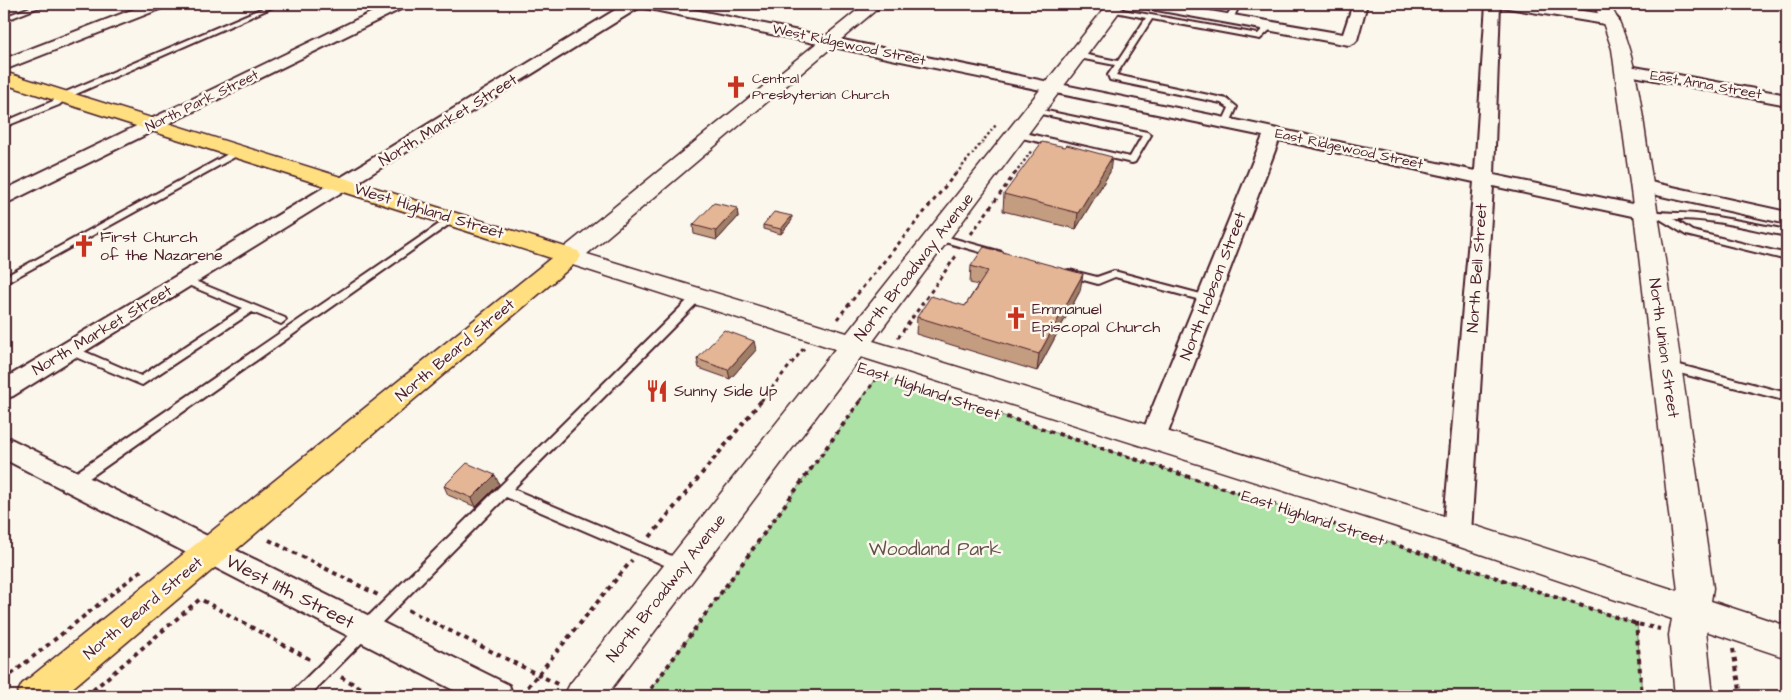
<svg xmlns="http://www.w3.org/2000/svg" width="1791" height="700" font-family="'Architects Daughter',sans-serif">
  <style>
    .green { fill: #ace2a6; stroke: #7b8068 }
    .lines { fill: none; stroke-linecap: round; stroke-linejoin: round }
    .service-casing { stroke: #4a1f2b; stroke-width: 4 }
    .minor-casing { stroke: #4a1f2b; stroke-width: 4 }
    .tertiary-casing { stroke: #4a1f2b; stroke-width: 3 }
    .primary-casing { stroke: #4a1f2b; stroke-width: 3 }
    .path-far2 { stroke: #4a1f2b; stroke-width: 2.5; stroke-dasharray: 2.5 2.5; stroke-linecap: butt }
    .path-far1 { stroke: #4a1f2b; stroke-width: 3; stroke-dasharray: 4 4; stroke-linecap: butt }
    .path { stroke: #4a1f2b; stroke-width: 4; stroke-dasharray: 4.5 4.5; stroke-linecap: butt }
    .service { fill: #fbf7ec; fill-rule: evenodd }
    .minor { fill: #fbf7ec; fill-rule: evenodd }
    .tertiary { fill: #fbf7ec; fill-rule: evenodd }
    .primary { fill: #ffdf80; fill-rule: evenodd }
    .wall { fill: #c49d80; stroke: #4a1f2b }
    .shaded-wall { fill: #a07f68; stroke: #4a1f2b }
    .building { fill: #e4b695; stroke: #4a1f2b }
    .labels { text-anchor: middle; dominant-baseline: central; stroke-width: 5; stroke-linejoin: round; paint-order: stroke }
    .far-street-label { font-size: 14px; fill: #4a1f2b; stroke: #fbf7ec }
    .far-poi-label { font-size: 14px; fill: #4a1f2b; stroke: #fbf7ec; text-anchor: start }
    .street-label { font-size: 16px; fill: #4a1f2b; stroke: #fbf7ec }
    .poi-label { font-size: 16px; fill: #4a1f2b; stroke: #fbf7ec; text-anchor: start }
    .near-park-label { font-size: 19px; fill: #62504a; stroke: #fbf7ec }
    .near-street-label { font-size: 19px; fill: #4a1f2b; stroke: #fbf7ec }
  </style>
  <rect width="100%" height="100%" fill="#fbf7ec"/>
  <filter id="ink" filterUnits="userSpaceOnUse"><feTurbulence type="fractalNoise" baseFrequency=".02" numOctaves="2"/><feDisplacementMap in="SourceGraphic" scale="10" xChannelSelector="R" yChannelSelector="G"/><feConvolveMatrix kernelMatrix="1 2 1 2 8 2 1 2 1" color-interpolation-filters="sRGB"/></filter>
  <g filter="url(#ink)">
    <path class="green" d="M879 375 1637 624 1642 696H646Z"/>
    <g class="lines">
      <defs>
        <path id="service" d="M38 4H47L4 21V17Z
          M272 4H280L67 98 59 105 4 127V122L53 101 61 94Z
          M1090 4 1116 7 1117 9 1258 34 1267 24 1274 26 1260 39 1152 19 1116 75 1227 99 1237 107 1230 123 1226 126 1222 123 1229 108 1221 103 1110 80 1108 75 1115 65 1074 57V53H1077L1118 61 1146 18 1110 11 1109 9 1091 5Z
          M1234 4H1240L1232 21H1226L1225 19Z
          M1032 108 1147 132 1151 135 1135 162 1132 163 1013 136 1012 134 1016 131 1130 157 1142 136 1032 112Z
          M239 148 242 149V153L4 284V277Z
          M1646 210C1664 214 1678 212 1696 214 1726 218 1757 224 1787 230V236C1750 229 1712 218 1674 219L1692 231 1787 254V260L1686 235 1660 219 1643 215V211Z
          M451 216 456 219 454 221 78 486 73 487 68 486 67 482 68 478Z
          M937 234 1002 252 1003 254 998 257 934 239 932 237 934 235Z
          M1069 270 1097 277 1114 271 1212 297 1213 299 1208 302 1115 277 1098 284 1065 275 1064 273 1065 271Z
          M185 277 285 318 286 320 281 324 252 312 142 385 66 353 64 350 66 347H74L141 376 243 308 181 282 180 280 181 278Z
          M698 293 703 296 702 298 513 489 686 562 688 566 686 570 681 572 676 570 506 497 309 696H291L293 691 694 294Z
          M1668 362 1787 393V401L1664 369 1662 366Z"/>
        <path id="minor" d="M147 4H167L165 7 4 70V59Z
          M389 4H407L405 7 11 201 4 203V190Z
          M625 4H666L1226 118 1475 171 1486 4H1500L1494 175 1646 207 1653 209 1656 213 1653 217 1646 219 1493 186 1471 533 1467 541 1457 545 1447 541 1443 533 1474 182 1279 140 1166 438 1162 445 1153 448 1144 445 1140 438 1263 136 640 7 13 396 4 399V379L353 170Z
          M1138 4H1169L1343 34 1353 4H1367L1357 40 1354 43 1349 45 1145 8 1140 7Z
          M1501 4H1535L1611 15 1616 17 1619 20 1616 23 1611 25 1508 8 1503 7Z
          M1624 65 1787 95V105L1618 73 1616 70 1618 67Z
          M1641 180 1787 212V224L1634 190 1631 186 1634 182Z
          M4 437 13 440 509 685 513 696H465L4 459Z"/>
        <path id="tertiary" d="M865 4H883L587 254 847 333 1108 4H1125L873 341 1457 520 1678 591 1634 213 1612 49 1602 20 1593 4H1609C1638 48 1642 119 1651 172 1674 310 1693 449 1713 588L1711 601 1787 626V658L1706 631 1713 696H1675L1669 635 1672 619 1454 545 861 357 606 696H564L570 684 835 349 560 261 557 256 560 251Z"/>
        <path id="primary" d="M4 72 578 251 581 256 578 261 63 696H16L22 684 551 258 4 84Z"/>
      </defs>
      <use href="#service" class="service-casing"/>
      <use href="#minor" class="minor-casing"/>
      <use href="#tertiary" class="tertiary-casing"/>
      <use href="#primary" class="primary-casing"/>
      <path class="path-far2" d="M956 174 996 125
        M1015 174 1032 150"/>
      <path class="path-far1" d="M971 234 1016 172
        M837 319 957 172
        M898 338 956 256
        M879 375 959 401
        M761 401 804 348
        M860 401 879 375"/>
      <path class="path" d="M955 400 1637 624 1660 629
        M650 537 762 400
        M269 540 378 595
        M408 610 559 685
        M1636 622 1642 696
        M1733 649 1741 696
        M341 677 376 696
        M4 680 143 569
        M522 694 632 560
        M86 696 200 599 311 660
        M646 696 861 400"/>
      <use href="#service" class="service"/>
      <use href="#minor" class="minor"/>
      <use href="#tertiary" class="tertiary"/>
      <use href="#primary" class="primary"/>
    </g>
    <path class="wall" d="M1110 172 1076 229 1003 211 1004 194Z
      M737 208 738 217 717 240 694 234 693 225Z
      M792 220 781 234 763 229V225Z
      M971 266 1080 291 1037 371 916 334 917 317 965 306 978 285 970 283Z
      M756 350 730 379 699 368 697 359Z
      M499 484 476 507 448 495 444 486Z"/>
    <path class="shaded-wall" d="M4 113 8 118 4 120Z
      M1112 157 1110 172 1076 229 1078 213Z
      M737 208 738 217 717 240 716 231Z
      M792 216V220L781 234V229Z
      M1083 274 1080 291 1037 371 1039 354Z
      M754 341 756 350 730 379 728 370Z
      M495 475 499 484 476 507 472 498Z"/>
    <path class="building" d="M1042 142 1065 147 1067 145 1112 157 1078 213 1004 194Z
      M714 203 737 208 716 231 693 225Z
      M774 212 792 216 781 229 763 225Z
      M984 247 1083 274 1039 354 917 317 931 296 965 306 988 271 971 266Z
      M724 330 754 341 728 370 697 359Z
      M467 463 495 475 472 498 444 486Z"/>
  </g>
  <defs>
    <symbol id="church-bare" viewBox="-9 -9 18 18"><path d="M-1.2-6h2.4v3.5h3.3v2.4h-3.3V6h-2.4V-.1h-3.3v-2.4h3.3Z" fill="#c8321e" stroke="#fbf7ec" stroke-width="2.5" paint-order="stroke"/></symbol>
    <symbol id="restaurant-bare" viewBox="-9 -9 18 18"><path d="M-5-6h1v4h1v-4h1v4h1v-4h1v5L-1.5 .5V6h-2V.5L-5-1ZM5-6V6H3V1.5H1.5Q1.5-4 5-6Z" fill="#c8321e" stroke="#fbf7ec" stroke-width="2.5" paint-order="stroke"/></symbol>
  </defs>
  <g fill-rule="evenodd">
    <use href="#church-bare" x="720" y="71" width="32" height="32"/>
    <use href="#church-bare" x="68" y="230" width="32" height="32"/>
    <use href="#church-bare" x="1000" y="302" width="32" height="32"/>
    <use href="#restaurant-bare" x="641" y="375" width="32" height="32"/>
  </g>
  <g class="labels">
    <g class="far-street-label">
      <text transform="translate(849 45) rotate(12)">West Ridgewood Street</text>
      <text transform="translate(1706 85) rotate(10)">East Anna Street</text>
      <text transform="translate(202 101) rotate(-26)">North Park Street</text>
      <text transform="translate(1349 149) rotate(12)">East Ridgewood Street</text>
    </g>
    <g class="far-poi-label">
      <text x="752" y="79">Central<tspan x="752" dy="16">Presbyterian Church</tspan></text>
    </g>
    <g class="street-label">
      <text transform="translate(448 120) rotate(-32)">North Market Street</text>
      <text transform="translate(429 211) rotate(17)">West Highland Street</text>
      <text transform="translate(914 267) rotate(-52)">North Broadway Avenue</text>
      <text transform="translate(1477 268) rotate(-86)">North Bell Street</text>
      <text transform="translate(1213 286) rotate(-69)">North Hobson Street</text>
      <text transform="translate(102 330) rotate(-31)">North Market Street</text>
      <text transform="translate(1664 348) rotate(82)">North Union Street</text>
      <text transform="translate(455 350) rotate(-40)">North Beard Street</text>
      <text transform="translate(929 391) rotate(19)">East Highland Street</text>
      <text transform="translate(1313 518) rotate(18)">East Highland Street</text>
      <text transform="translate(666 588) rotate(-52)">North Broadway Avenue</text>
      <text transform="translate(143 608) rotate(-40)">North Beard Street</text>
    </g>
    <g class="poi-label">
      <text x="100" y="237">First Church<tspan x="100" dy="18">of the Nazarene</tspan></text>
      <text x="1032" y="309">Emmanuel<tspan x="1032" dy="18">Episcopal Church</tspan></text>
      <text x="674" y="391">Sunny Side Up</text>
    </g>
    <g class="near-park-label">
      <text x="935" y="549">Woodland Park</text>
    </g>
    <g class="near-street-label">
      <text transform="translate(290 592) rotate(27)">West 11th Street</text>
    </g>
  </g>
  <rect width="1791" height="700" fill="none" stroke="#fbf7ec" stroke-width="20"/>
  <rect x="10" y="10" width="1771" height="680" fill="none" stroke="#4a1f2b" stroke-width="2" filter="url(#ink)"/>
</svg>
